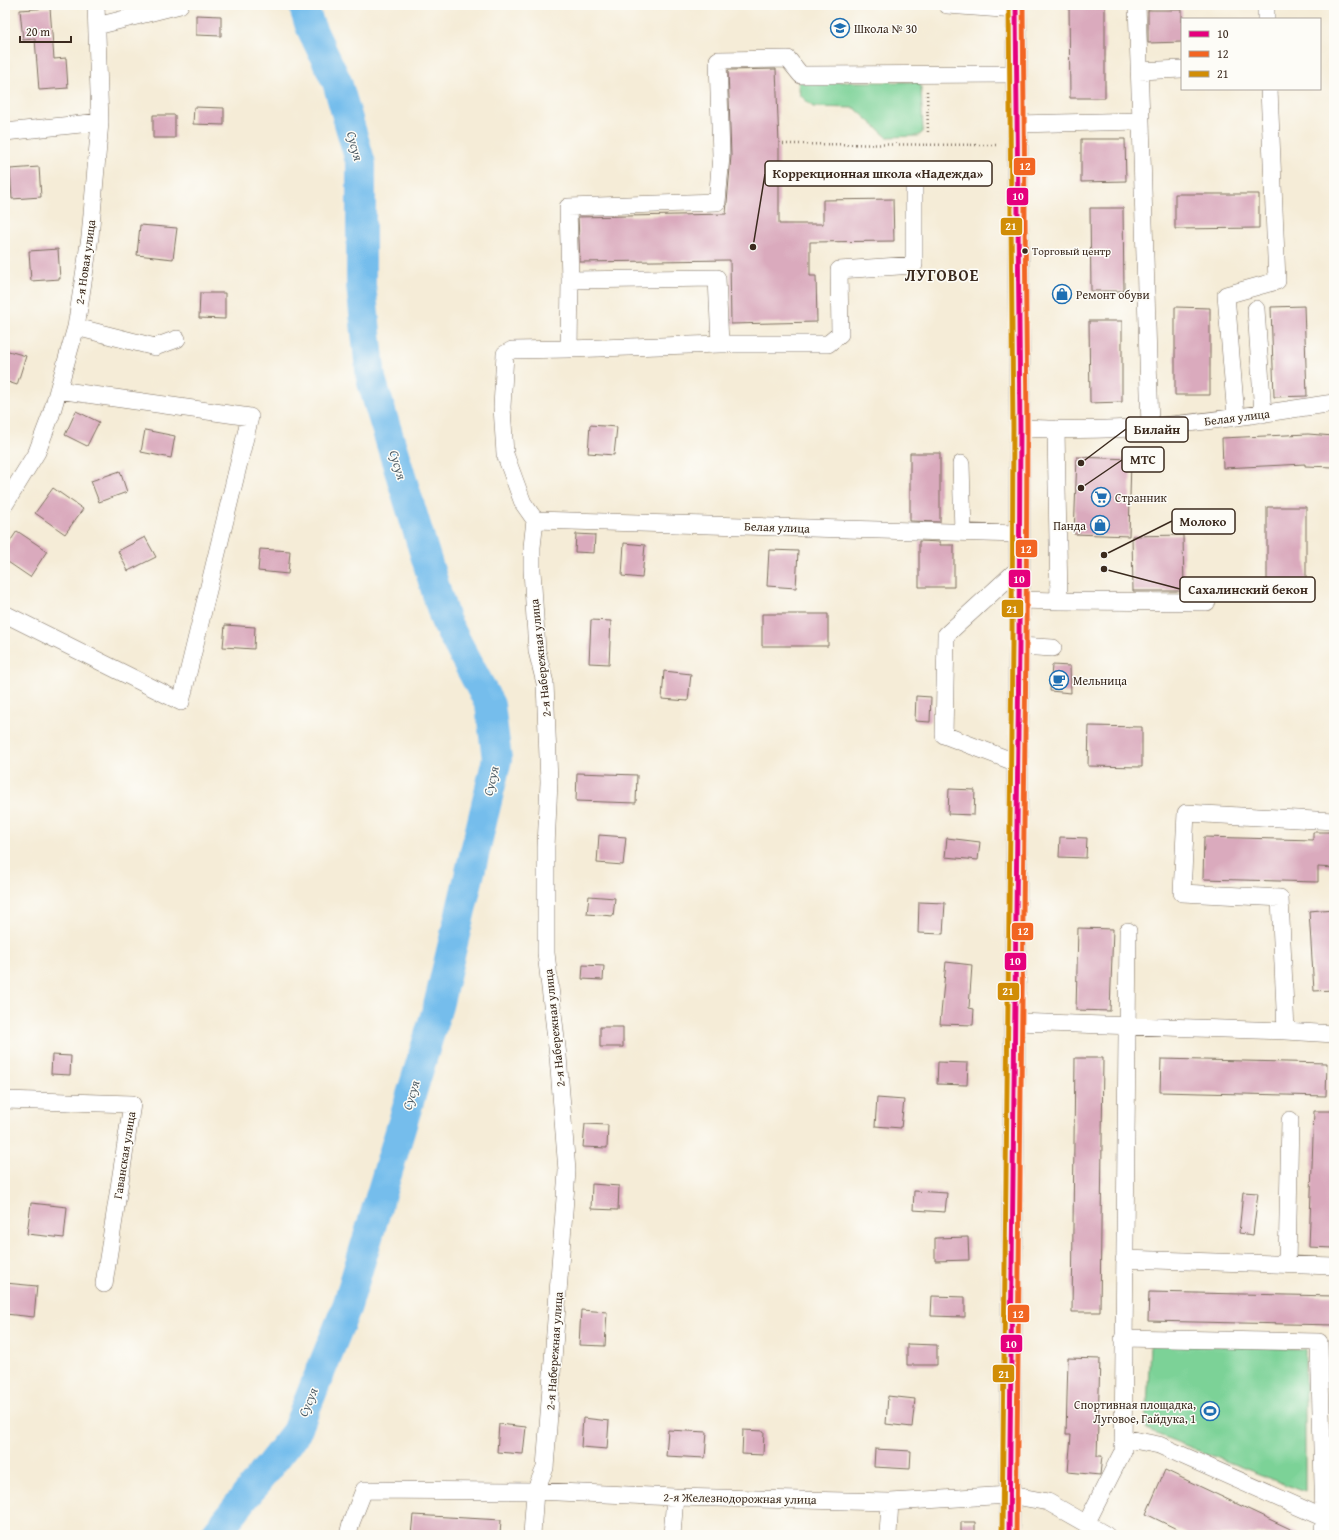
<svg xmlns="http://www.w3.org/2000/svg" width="1339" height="1540" font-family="'Gentium Book Plus',serif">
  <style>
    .green { fill: #7bd297; stroke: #5b7e5a }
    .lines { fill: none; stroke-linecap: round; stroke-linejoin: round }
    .river { stroke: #74bdec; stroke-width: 30 }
    .building { fill: #daaabd }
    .minor-casing { stroke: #7c6e5f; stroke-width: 18 }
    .major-casing { stroke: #7c6e5f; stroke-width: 22 }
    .path { stroke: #7c6e5f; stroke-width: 2.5; stroke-dasharray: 1 3; stroke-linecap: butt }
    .minor { stroke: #fff; stroke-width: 17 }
    .major { stroke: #fff; stroke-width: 21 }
    .bus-1-casing { stroke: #fdfcf7; stroke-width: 8 }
    .bus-2-casing { stroke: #fdfcf7; stroke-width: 8 }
    .bus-3-casing { stroke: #fdfcf7; stroke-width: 8 }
    .bus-1 { stroke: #e5007d; stroke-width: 5 }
    .bus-2 { stroke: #f26522; stroke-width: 5 }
    .bus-3 { stroke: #d18d06; stroke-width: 5 }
    .bus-dot { fill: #3b2a1e; stroke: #fdfcf7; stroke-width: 1.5 }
    .labels { text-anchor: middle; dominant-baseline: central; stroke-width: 3; stroke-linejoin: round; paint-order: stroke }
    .bus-label { font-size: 11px; fill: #3b2a1e; stroke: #fdfcf7; text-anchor: start }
    .poi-label { font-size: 12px; fill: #3b2a1e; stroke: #fdfcf7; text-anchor: start }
    .street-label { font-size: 12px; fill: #3b2a1e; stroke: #fdfcf7 }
    .water-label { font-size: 13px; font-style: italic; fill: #4f5d66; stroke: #fdfcf7 }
    .district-label { font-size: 16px; font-weight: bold; letter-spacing: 1px; fill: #3b2a1e; stroke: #fdfcf7 }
    .leader { fill: none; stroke: #3b2a1e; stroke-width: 1.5 }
    .callout-dot { fill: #3b2a1e; stroke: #fdfcf7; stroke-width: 1.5 }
    .callout { fill: #fdfcf7; stroke: #3b2a1e; stroke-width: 1.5 }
    .callout-label { font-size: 13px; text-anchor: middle; font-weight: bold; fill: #3b2a1e }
    .line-badge { stroke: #fdfcf7; stroke-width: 1.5 }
    .badge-label { font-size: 11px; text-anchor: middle; font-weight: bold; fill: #fff }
  </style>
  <rect width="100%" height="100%" fill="#fdfcf7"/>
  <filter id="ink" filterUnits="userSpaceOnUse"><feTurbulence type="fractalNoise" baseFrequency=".025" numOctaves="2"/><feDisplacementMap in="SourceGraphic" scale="8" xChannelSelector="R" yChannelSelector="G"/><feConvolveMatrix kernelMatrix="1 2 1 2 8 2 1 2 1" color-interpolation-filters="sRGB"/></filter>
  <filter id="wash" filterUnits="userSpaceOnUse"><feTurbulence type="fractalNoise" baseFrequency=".012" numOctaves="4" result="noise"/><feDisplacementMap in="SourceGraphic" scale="16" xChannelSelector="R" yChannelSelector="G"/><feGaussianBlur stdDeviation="0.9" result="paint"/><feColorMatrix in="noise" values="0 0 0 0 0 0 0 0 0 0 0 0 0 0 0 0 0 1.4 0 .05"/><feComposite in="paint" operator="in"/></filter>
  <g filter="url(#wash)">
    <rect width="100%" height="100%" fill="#f5ecd7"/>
    <path class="green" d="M798 82H919L921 87 923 132 918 136 887 137 855 108 813 107 800 95Z
      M1150 1344 1305 1349V1492L1146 1430Z"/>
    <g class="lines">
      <path class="river" d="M215 1535 296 1432 347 1306 438 1006 497 759 490 705 445 620 371 379 361 285V164L337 82 310 26 303 5"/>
    </g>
    <g id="blocks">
      <path class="building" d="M1069 5H1105V98H1070Z
        M50 8 54 59 66 58 68 88 39 90 35 39 23 40 20 10Z
        M1148 10H1182V42L1148 43Z
        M196 15 221 16V36L196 35Z
        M776 69 779 144V224H823V200L893 199 894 241 810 242V276H816L817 322 731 324 730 260 580 262 578 217 726 214 731 156 728 70Z
        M194 107 224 108V125L193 124Z
        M153 115H175V138H153Z
        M1081 139H1125L1126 181 1081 182Z
        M39 167 41 197 12 199 10 169Z
        M1175 194H1259V228L1175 229Z
        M1090 208H1123L1124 291H1091Z
        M140 225 177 228 173 259 137 255Z
        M58 249 60 279 31 281 29 251Z
        M200 293H225V319L199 318Z
        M1304 306 1307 396 1274 397 1271 307Z
        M1175 307 1210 308V395H1175Z
        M1089 321H1122V402L1090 403Z
        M5 350 26 356 17 385 5 381Z
        M76 411 99 422 87 446 65 435Z
        M590 425 617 427 614 455 588 453Z
        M145 430 175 436 171 458 141 452Z
        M1308 434 1334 436V467L1305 466V464L1223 468 1222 438Z
        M910 453H940V522L910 521Z
        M1077 457 1131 459 1129 536 1074 534Z
        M120 471 127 492 99 502 91 481Z
        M53 488 83 509 65 534 35 513Z
        M1267 507H1306V583H1267Z
        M17 531 47 551 30 577 5 560V549Z
        M576 534 595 535 594 553 575 552Z
        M1183 535 1184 591H1133L1132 536Z
        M145 537 156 557 128 571 118 551Z
        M919 541 940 542V545H954V587H919Z
        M624 543 645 545 642 578 622 576Z
        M260 549 290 551 288 574 258 571Z
        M769 550 798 551 796 588 767 586Z
        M762 614H828V646H762Z
        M591 620 611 621 609 664 589 663Z
        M225 625 255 627 254 649 223 647Z
        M1052 665 1070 666 1071 693 1050 691Z
        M664 671 691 674 688 701 662 699Z
        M916 696 931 697 930 722 915 721Z
        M1089 726 1142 727V767L1088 766Z
        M577 773 637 775 636 803 576 801Z
        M949 789 975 790 974 815 948 814Z
        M1313 832H1334V868L1318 867V882L1203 879 1204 837 1313 840Z
        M599 835 626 837 623 865 597 863Z
        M1060 837 1087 838 1086 858 1059 857Z
        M947 838 980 842 978 860 945 857Z
        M589 896 615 898 613 916 587 914Z
        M919 902 945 903 943 934 918 933Z
        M1334 909V990L1314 991 1309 911Z
        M1078 928 1113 929 1110 1011 1076 1010Z
        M946 962 972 965 969 1008 974 1009 973 1025 940 1024Z
        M583 965 604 966 603 980 582 979Z
        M600 1027H623V1047H600Z
        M52 1055 71 1056 70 1075 51 1074Z
        M1075 1058H1103L1100 1312H1072Z
        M1161 1059 1327 1063 1326 1096 1160 1092Z
        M938 1062 968 1063 967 1085 937 1084Z
        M877 1098 904 1100 901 1128 875 1126Z
        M1314 1111H1334V1248L1309 1247Z
        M585 1124 608 1125 607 1148 583 1147Z
        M592 1184 619 1186 618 1210 591 1209Z
        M914 1191 947 1193 945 1212 913 1210Z
        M1243 1192 1258 1193 1253 1235 1239 1233Z
        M31 1203 67 1207 64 1238 27 1234Z
        M968 1237 969 1260 935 1261V1238Z
        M5 1283 37 1286 34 1317 5 1314Z
        M1149 1292 1334 1296V1325L1148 1321Z
        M932 1296 965 1297V1317L931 1316Z
        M581 1310 607 1312 605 1346 579 1345Z
        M907 1344 937 1345V1365H907Z
        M1068 1358 1100 1359 1097 1456H1102L1100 1475 1068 1472 1071 1435H1066Z
        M888 1396 915 1399 912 1427 886 1424Z
        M583 1418 609 1421 607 1449 581 1447Z
        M499 1424 526 1427 523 1454 497 1452Z
        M668 1430 707 1432 705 1458 666 1456Z
        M743 1430 764 1431 763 1455 742 1454Z
        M875 1449 911 1451 910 1469 874 1467Z
        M1165 1470 1303 1535H1189L1146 1514Z
        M413 1515 501 1520 500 1535H411Z
        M961 1522H975V1535H961Z"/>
    </g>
  </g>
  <g filter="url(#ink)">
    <use href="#blocks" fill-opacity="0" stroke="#7c6e5f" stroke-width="1"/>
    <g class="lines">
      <defs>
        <path id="minor" d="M947 5 1016 10
          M1137 5 1141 121
          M1266 5V19
          M97 26 180 5
          M1139 71 1182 69
          M1017 124 1141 121 1150 427
          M5 132 100 122
          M914 189V265L839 270 840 334 828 344H720L569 349 570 280 568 207 717 202 721 156 718 60 788 59 801 75 1017 74
          M570 280 717 278 720 344
          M1256 309 1263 414
          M76 327 155 347 177 339
          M1236 417 1226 295 1277 281 1269 89
          M1020 428C1063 430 1107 430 1150 427 1212 422 1273 412 1334 403
          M961 464 963 532
          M5 504 37 452 51 415 76 327 90 237 100 122 96 5
          M535 520 1019 534
          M535 520 523 503 505 454 502 407 505 354 512 350 569 349
          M1018 600 1059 601 1056 429
          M1059 601 1207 602
          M5 614 181 702 250 417 58 390
          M1019 646 1053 648
          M1017 763 944 735 946 635 1018 569
          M1015 1022 1286 1031 1280 898 1182 893 1186 813 1334 821
          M1286 1031 1334 1034
          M5 1100 132 1104 104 1284
          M1124 1259 1334 1266
          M1287 1264 1290 1120
          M1123 1338 1319 1342 1324 1518
          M1123 1438 1159 1445 1324 1518 1323 1535
          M1086 1524 1123 1451 1128 931
          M348 1535 351 1523 364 1490 535 1491 675 1497 890 1502 1010 1495 1048 1502 1106 1535
          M532 1535 535 1491 545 1468 567 1171 558 1056 546 953V847L549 782 545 683 537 651 532 570V547L535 520
          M672 1535 675 1497
          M888 1535 890 1502"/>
        <path id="major" d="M1009 1535 1019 646 1020 428 1016 5"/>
      </defs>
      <use href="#minor" class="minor-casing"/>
      <use href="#major" class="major-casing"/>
      <path class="path" d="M927 91 928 133
        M779 144 999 145"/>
      <use href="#minor" class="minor"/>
      <use href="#major" class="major"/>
      <defs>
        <path id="bus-1" d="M1009 1535 1019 646 1020 428 1016 5"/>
        <path id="bus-2" d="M1016 1535 1026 646 1027 428 1023 5"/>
        <path id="bus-3" d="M1002 1535 1012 646 1013 428 1009 5"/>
      </defs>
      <use href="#bus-1" class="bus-1-casing"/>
      <use href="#bus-2" class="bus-2-casing"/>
      <use href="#bus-3" class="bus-3-casing"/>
      <use href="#bus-1" class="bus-1"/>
      <use href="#bus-2" class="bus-2"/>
      <use href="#bus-3" class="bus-3"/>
    </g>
  </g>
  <defs>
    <symbol id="school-ring" viewBox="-11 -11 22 22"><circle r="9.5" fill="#fdfcf7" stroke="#1f6fb2" stroke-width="1.5"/><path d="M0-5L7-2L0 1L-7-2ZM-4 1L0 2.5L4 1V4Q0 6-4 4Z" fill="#1f6fb2"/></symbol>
    <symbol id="shop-ring" viewBox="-11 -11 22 22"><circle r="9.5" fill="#fdfcf7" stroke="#1f6fb2" stroke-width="1.5"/><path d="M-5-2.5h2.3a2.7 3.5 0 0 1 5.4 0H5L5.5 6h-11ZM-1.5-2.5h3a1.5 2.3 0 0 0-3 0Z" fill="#1f6fb2"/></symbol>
    <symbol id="supermarket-ring" viewBox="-11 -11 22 22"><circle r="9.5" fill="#fdfcf7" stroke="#1f6fb2" stroke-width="1.5"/><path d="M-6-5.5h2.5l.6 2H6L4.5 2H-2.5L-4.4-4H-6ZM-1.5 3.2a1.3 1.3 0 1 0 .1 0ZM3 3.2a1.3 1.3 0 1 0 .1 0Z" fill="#1f6fb2"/></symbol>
    <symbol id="cafe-ring" viewBox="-11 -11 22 22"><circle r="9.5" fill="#fdfcf7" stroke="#1f6fb2" stroke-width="1.5"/><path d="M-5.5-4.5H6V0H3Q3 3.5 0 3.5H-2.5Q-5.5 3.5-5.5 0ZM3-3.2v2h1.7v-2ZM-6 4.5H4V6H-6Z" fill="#1f6fb2"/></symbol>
    <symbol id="stadium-ring" viewBox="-11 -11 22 22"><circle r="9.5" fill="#fdfcf7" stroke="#1f6fb2" stroke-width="1.5"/><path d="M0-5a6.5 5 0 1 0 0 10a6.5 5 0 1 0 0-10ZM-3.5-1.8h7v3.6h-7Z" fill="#1f6fb2"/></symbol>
  </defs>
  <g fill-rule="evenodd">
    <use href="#school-ring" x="829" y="17" width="22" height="22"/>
    <use href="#shop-ring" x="1051" y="283" width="22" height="22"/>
    <use href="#supermarket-ring" x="1090" y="486" width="22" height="22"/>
    <use href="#shop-ring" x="1089" y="514" width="22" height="22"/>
    <use href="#cafe-ring" x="1048" y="669" width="22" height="22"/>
    <use href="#stadium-ring" x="1199" y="1400" width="22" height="22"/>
  </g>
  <circle class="bus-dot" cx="1025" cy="251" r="3.5"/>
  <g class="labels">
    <g class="bus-label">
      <text x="1032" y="251">Торговый центр</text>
    </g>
    <g class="poi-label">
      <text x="854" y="28">Школа № 30</text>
      <text x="1076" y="294">Ремонт обуви</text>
      <text x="1115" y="497">Странник</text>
      <text x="1086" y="525" text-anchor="end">Панда</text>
      <text x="1073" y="680">Мельница</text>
      <text x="1196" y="1404" text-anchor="end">Спортивная площадка,<tspan x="1196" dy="14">Луговое, Гайдука, 1</tspan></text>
    </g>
    <g class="street-label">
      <text transform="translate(85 262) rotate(-82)">2-я Новая улица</text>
      <text transform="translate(1237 417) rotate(-7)">Белая улица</text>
      <text transform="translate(777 527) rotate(2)">Белая улица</text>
      <text transform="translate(540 658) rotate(-96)">2-я Набережная улица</text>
      <text transform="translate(554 1028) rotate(-96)">2-я Набережная улица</text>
      <text transform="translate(124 1155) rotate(-81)">Гаванская улица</text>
      <text transform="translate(554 1351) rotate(-86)">2-я Набережная улица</text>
      <text transform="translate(740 1498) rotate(1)">2-я Железнодорожная улица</text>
    </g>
    <g class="water-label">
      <text transform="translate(355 146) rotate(75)">Сусуя</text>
      <text transform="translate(398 465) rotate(73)">Сусуя</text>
      <text transform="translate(491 781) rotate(-77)">Сусуя</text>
      <text transform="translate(411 1095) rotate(-73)">Сусуя</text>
      <text transform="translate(308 1402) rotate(-68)">Сусуя</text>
    </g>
    <g class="district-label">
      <text x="942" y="275">ЛУГОВОЕ</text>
    </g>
  </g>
  <path class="leader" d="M753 247L765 174M1081 463L1126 429M1081 488L1122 460M1104 555L1172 521M1104 569L1180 589"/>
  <g class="callout-dot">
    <circle cx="753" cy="247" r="4"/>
    <circle cx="1081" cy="463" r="4"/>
    <circle cx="1081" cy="488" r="4"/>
    <circle cx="1104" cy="555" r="4"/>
    <circle cx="1104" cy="569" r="4"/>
  </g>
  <g class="callout">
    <rect x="765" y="161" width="227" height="25" rx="4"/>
    <rect x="1126" y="417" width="62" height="25" rx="4"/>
    <rect x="1122" y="447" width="42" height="25" rx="4"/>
    <rect x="1172" y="509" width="63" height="25" rx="4"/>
    <rect x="1180" y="577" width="135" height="25" rx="4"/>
  </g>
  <g class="callout-label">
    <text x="878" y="178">Коррекционная школа «Надежда»</text>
    <text x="1157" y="434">Билайн</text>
    <text x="1143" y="464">МТС</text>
    <text x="1203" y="526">Молоко</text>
    <text x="1248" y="594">Сахалинский бекон</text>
  </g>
  <g class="line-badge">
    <rect x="1013" y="157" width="23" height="19" rx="4" fill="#f26522"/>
    <rect x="1006" y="187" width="23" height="19" rx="4" fill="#e5007d"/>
    <rect x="1000" y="217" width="23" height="19" rx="4" fill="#d18d06"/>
    <rect x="1015" y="539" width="23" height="19" rx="4" fill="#f26522"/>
    <rect x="1008" y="569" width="23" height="19" rx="4" fill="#e5007d"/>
    <rect x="1001" y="599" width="23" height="19" rx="4" fill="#d18d06"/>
    <rect x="1011" y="922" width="23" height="19" rx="4" fill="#f26522"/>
    <rect x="1004" y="952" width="23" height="19" rx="4" fill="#e5007d"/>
    <rect x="997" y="982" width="23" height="19" rx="4" fill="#d18d06"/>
    <rect x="1007" y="1304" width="23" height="19" rx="4" fill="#f26522"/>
    <rect x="1000" y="1334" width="23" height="19" rx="4" fill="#e5007d"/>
    <rect x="992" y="1364" width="23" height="19" rx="4" fill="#d18d06"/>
  </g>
  <g class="badge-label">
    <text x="1025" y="170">12</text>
    <text x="1018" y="200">10</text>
    <text x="1011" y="230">21</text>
    <text x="1026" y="553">12</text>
    <text x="1019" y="583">10</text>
    <text x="1012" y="613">21</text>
    <text x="1023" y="935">12</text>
    <text x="1015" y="965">10</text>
    <text x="1008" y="995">21</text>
    <text x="1018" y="1318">12</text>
    <text x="1011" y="1348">10</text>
    <text x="1004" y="1378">21</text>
  </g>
  <rect width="1339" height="1540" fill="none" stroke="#fdfcf7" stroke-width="20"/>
  <rect x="1181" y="18" width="140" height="72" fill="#fdfcf7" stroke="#afa8a0"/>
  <rect x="1189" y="31" width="20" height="6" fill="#e5007d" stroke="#afa8a0"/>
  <text x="1217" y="38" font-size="12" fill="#3b2a1e">10</text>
  <rect x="1189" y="51" width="20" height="6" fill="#f26522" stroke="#afa8a0"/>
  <text x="1217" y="58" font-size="12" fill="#3b2a1e">12</text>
  <rect x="1189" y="71" width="20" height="6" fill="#d18d06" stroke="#afa8a0"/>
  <text x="1217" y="78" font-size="12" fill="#3b2a1e">21</text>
  <path d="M20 36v6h51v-6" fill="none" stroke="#3b2a1e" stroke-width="2"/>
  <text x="26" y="36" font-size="12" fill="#3b2a1e" stroke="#fdfcf7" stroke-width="3" paint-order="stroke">20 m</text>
</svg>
